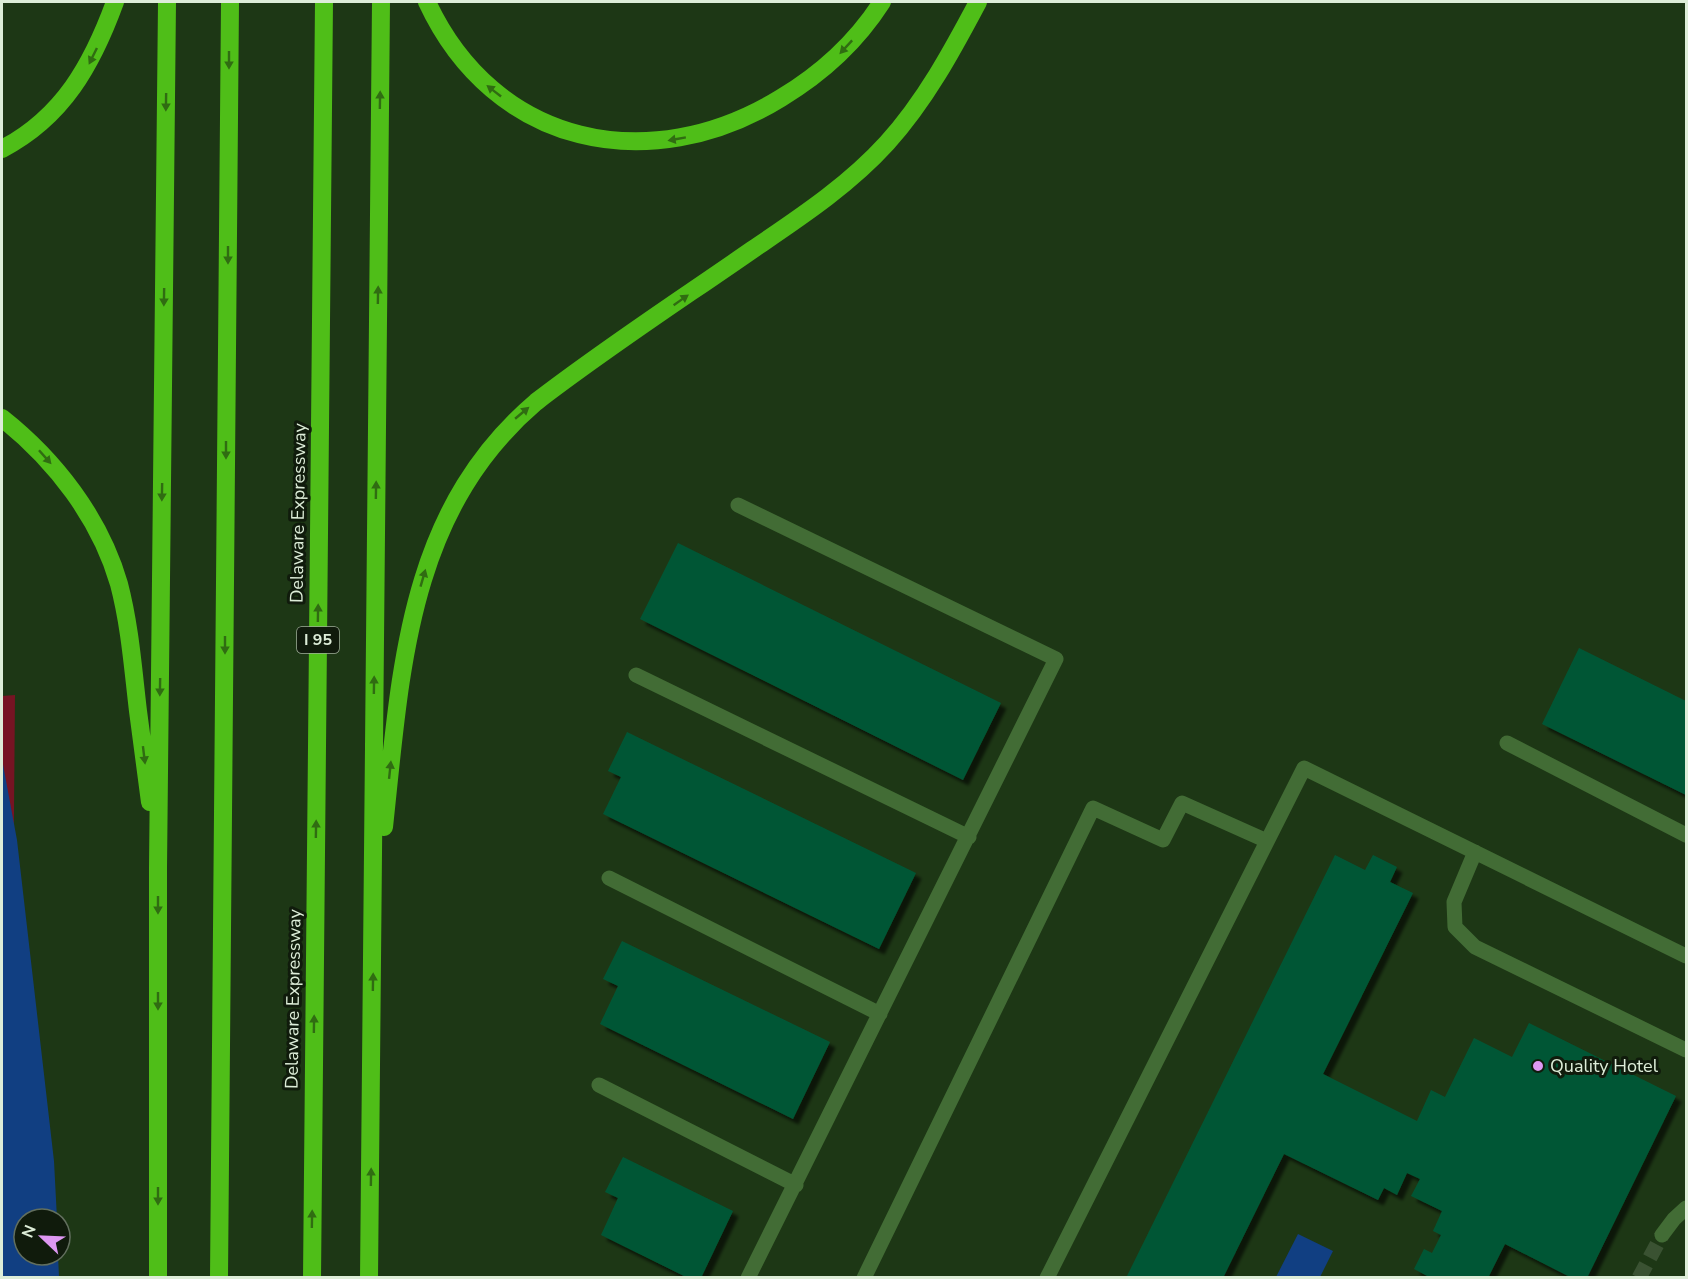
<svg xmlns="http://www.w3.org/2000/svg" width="1688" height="1279" font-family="'Nunito Sans',sans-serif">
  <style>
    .green { fill: #761423 }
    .water { fill: #113f82 }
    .building { fill: #035735; filter: url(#shadow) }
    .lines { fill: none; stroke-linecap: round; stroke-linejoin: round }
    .minor-tunnel { stroke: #3a5232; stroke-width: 15; stroke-dasharray: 15 8; stroke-linecap: butt }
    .minor { stroke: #426c35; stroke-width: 15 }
    .highway { stroke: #4fbe18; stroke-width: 18 }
    .oneway { fill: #306c12 }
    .poi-dot { fill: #de98f2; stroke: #101b0c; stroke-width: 2 }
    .labels { text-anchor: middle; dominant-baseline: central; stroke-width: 6; stroke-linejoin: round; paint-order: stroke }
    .shield { fill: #101b0c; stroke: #a0ae9b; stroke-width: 1.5 }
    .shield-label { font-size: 16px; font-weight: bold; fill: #ddedd8 }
    .street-label { font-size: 18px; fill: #ddedd8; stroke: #101b0c }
    .poi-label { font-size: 18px; fill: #ddedd8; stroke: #101b0c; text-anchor: start }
  </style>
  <defs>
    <filter id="shadow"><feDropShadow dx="5.5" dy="5.5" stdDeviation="1.5" flood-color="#0009"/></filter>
  </defs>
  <rect width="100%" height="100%" fill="#1d3715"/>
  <path class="green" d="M15 695 10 1278 2 1277V696Z"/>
  <path class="water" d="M2 759 17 840 54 1161 57 1219H24V1255H58L59 1277H2Z
    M1298 1234 1333 1251 1320 1277H1276Z"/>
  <path class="building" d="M678 543 1001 703 963 780 640 619Z
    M1579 648 1686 701V795L1542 724Z
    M627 732 916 873 879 949 603 814 621 777 608 771Z
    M1335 855 1365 870 1373 855 1397 867 1390 882 1413 893 1323 1074 1417 1121 1431 1090 1445 1097 1474 1038 1512 1057 1529 1023 1676 1096 1587 1278H1572L1505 1244 1488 1278H1431L1414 1269 1424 1249 1432 1253 1441 1235 1433 1231 1442 1211 1411 1196 1420 1179 1407 1173 1397 1195 1384 1188 1378 1200 1284 1154 1223 1278H1126Z
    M622 941 830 1042 793 1119 600 1024 618 986 603 979Z
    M623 1157 733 1211 701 1278H688L601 1235 618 1198 605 1192Z"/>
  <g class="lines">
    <path class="minor-tunnel" d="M1639 1278 1662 1235"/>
    <path class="minor" d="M738 505 1056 659 748 1278
      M636 675 969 837
      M1507 743 1686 835
      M1475 852 1454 902 1455 927 1475 947 1686 1050
      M609 878 880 1014
      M599 1085 796 1185
      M1662 1235 1674 1219 1686 1208
      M864 1278 1093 808 1163 840 1182 803 1267 841
      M1047 1278 1304 768 1686 956"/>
    <path class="highway" d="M427 2C494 146 649 179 781 98 821 74 857 41 882 2
      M2 149C63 117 92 65 115 2
      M2 418C55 460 100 518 119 584 130 626 133 669 138 711 142 742 146 772 150 802
      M384 827C401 670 407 512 536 402 606 348 680 300 752 250 799 218 848 186 887 143 925 101 952 51 978 2
      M158 1278V868L167 2
      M219 1278 230 2
      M312 1278 324 2
      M369 1278C375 852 377 427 381 2"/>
  </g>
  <defs><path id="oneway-solid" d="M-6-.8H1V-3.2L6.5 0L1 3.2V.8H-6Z" transform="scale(1.5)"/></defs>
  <g class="oneway">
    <use href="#oneway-solid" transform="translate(846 47) rotate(133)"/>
    <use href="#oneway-solid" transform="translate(93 56) rotate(116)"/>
    <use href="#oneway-solid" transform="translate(229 60) rotate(90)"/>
    <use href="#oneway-solid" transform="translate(494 91) rotate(-142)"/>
    <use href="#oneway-solid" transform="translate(380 100) rotate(-89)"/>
    <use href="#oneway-solid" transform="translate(166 102) rotate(91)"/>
    <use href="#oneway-solid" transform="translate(677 139) rotate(170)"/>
    <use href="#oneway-solid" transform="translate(228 255) rotate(90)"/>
    <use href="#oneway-solid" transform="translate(378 295) rotate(-89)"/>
    <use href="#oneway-solid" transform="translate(164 297) rotate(91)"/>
    <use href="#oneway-solid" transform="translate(681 300) rotate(-35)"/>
    <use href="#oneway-solid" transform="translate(522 413) rotate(-40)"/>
    <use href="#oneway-solid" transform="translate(226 450) rotate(90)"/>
    <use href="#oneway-solid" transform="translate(45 457) rotate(48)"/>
    <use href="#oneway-solid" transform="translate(376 490) rotate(-89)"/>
    <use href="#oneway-solid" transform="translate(162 492) rotate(91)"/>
    <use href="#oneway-solid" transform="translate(423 578) rotate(-74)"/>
    <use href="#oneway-solid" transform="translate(318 613) rotate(-89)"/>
    <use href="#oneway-solid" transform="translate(225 645) rotate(90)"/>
    <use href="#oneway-solid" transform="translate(374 685) rotate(-89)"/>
    <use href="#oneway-solid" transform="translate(160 687) rotate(91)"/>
    <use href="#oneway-solid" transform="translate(144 755) rotate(83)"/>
    <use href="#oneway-solid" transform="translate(390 770) rotate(-84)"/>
    <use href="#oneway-solid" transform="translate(316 829) rotate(-89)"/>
    <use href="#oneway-solid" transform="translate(158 905) rotate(90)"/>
    <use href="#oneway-solid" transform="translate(373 982) rotate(-89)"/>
    <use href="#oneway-solid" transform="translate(158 1001) rotate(90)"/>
    <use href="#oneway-solid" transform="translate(314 1024) rotate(-89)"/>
    <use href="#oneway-solid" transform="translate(371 1177) rotate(-89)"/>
    <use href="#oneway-solid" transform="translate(158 1196) rotate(90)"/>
    <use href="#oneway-solid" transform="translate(312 1219) rotate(-89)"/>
  </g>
  <circle class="poi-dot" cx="1538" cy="1066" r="6"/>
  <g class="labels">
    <rect class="shield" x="297" y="627" width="42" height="26" rx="4.5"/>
    <g class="shield-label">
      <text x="318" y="640">I 95</text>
    </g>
    <g class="street-label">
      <text transform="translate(298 513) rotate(-89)">Delaware Expressway</text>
      <text transform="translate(293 999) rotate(-89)">Delaware Expressway</text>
    </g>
    <g class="poi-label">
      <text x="1550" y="1066">Quality Hotel</text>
    </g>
  </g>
  <rect width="1688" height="1279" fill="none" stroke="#ddedd8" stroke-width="6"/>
  <g transform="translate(42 1237) rotate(293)"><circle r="28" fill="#101b0c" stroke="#626f5e" stroke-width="1.5"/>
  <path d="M0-4.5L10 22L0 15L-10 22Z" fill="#de98f2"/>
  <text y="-9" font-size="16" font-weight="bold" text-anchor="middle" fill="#ddedd8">N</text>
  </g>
</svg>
